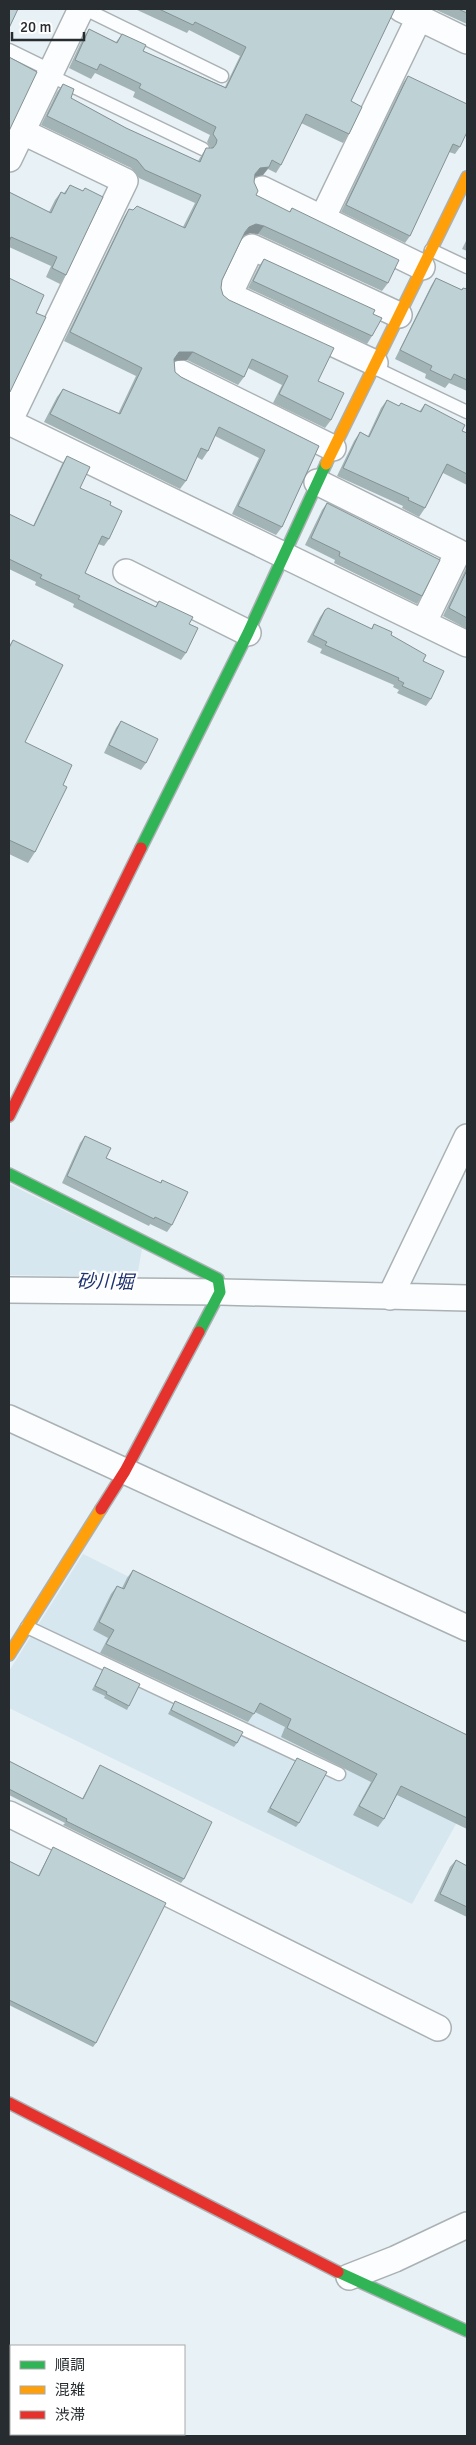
<svg xmlns="http://www.w3.org/2000/svg" width="476" height="2445" font-family="Signika,'Noto Sans JP',sans-serif">
  <style>
    .built { fill: #d6e7ef }
    .lines { fill: none; stroke-linecap: round; stroke-linejoin: round }
    .lane-casing { stroke: #aab1b4; stroke-width: 15 }
    .street-casing { stroke: #aab1b4; stroke-width: 28 }
    .fast-casing { stroke: #aab1b4; stroke-width: 14 }
    .slow-casing { stroke: #aab1b4; stroke-width: 14 }
    .jam-casing { stroke: #aab1b4; stroke-width: 14 }
    .lane { stroke: #fcfdfe; stroke-width: 12 }
    .street { stroke: #fcfdfe; stroke-width: 25 }
    .fast { stroke: #30b455; stroke-width: 11 }
    .slow { stroke: #ff9f0a; stroke-width: 11 }
    .jam { stroke: #e5322d; stroke-width: 11 }
    .wall { fill: #a3b4b7 }
    .shaded-wall { fill: #859295 }
    .building { fill: #bed1d5; stroke: #859295 }
    .labels { text-anchor: middle; dominant-baseline: central; stroke-width: 4.5; stroke-linejoin: round; paint-order: stroke }
    .water-label { font-size: 19px; font-style: italic; fill: #1f3370; stroke: #fff }
  </style>
  <rect width="100%" height="100%" fill="#e8f1f5"/>
  <path class="built" d="M9 1184 142 1249 137 1277 9 1275Z
    M83 1554 467 1745V1804L412 1904 9 1708V1671Z"/>
  <g class="lines">
    <defs>
      <path id="lane" d="M85 9 222 76
        M9 50 52 71
        M49 75 203 149
        M431 250 467 267
        M373 367 467 412
        M27 1627 339 1774"/>
      <path id="street" d="M401 9 467 41
        M9 159 81 9
        M262 189 422 267
        M322 219 419 18
        M375 363 229 295 252 247 399 315
        M181 373 333 448
        M9 422 467 644
        M9 422 125 181 23 132
        M317 482 458 552 424 622
        M126 572 248 633
        M9 1290 220 1292 467 1298
        M390 1297 467 1137
        M9 1418 467 1628
        M9 1814 438 2028
        M349 2277 395 2259 467 2225"/>
      <path id="fast" d="M141 848 248 633 326 464
        M9 1174 218 1279 220 1292 199 1332
        M338 2272 467 2331"/>
      <path id="slow" d="M326 464 467 177
        M9 1655 101 1509"/>
      <path id="jam" d="M9 1116 141 848
        M101 1509 125 1471 199 1332
        M9 2103 338 2272"/>
    </defs>
    <use href="#lane" class="lane-casing"/>
    <use href="#street" class="street-casing"/>
    <use href="#fast" class="fast-casing"/>
    <use href="#slow" class="slow-casing"/>
    <use href="#jam" class="jam-casing"/>
    <use href="#lane" class="lane"/>
    <use href="#street" class="street"/>
    <use href="#fast" class="fast"/>
    <use href="#slow" class="slow"/>
    <use href="#jam" class="jam"/>
  </g>
  <path class="wall" d="M135 9H395L351 101 349 134 343 143 301 123 281 165 276 173 268 169 263 175 255 177 254 182 256 195 289 212 292 208 388 283 382 291 258 234 250 233 243 236 222 280 221 288 223 295 318 381 331 420 325 428 273 403 282 385 248 368 244 377 238 385 187 360 174 361 175 372 181 377 319 446 282 527 276 535 232 514 259 458 215 436 208 451 202 460 197 457 186 481 180 489 44 422 57 397 63 389 118 414 136 376 64 341 124 217 129 209 183 227 195 203 139 178 131 168 41 125 57 92 63 84 71 98 126 128 198 161 206 148H211L207 142 210 135 133 97 135 92 95 73 91 79 69 68 83 38 89 29 116 42 122 34 143 51 225 87 240 56 189 30 187 33Z
    M434 9H467V24Z
    M408 76 460 147 455 154 449 152 410 236 405 243 341 212 403 83Z
    M70 185 83 191 85 188 66 275 60 284 46 277 51 266 9 247V192L49 212 55 200 61 192 64 193Z
    M467 239V251L462 249Z
    M264 259 373 314 372 336 367 344 248 288 259 266Z
    M436 278 462 290 463 288 467 289V391L449 383 445 388 425 378 426 374 395 359 431 286Z
    M387 400 399 406 401 403 419 412 425 404 462 431 467 433V485L443 473 425 508 419 517 402 508 403 506 337 476 354 441 360 432 368 436 381 408Z
    M67 456 80 488 110 505 109 539 104 546 98 544 85 573 155 607 159 601 189 624 186 653 181 660 73 607 74 604 35 585 36 582 9 569V514L33 526 62 464Z
    M327 503 422 596 417 604 334 563 335 560 305 545 322 510Z
    M467 566V629L443 616Z
    M325 610 371 629 374 624 391 635 423 661 431 699 426 706 397 693 399 690 393 687 394 685 320 653 322 649 307 642 320 617Z
    M13 640 25 742 63 785 35 852 28 863 9 854V646Z
    M121 721 146 763 141 770 104 753 116 728Z
    M85 1136 106 1158 160 1183 162 1180 172 1225 167 1232 150 1224 149 1226 62 1183 80 1143Z
    M133 1570 467 1735V1829L397 1795 384 1819 378 1827 353 1815 371 1782 281 1737 285 1727 255 1712 248 1722 100 1653 108 1638 93 1630 111 1594 117 1586 122 1588 127 1578Z
    M104 1667 129 1706 127 1710 104 1698 105 1696 92 1690Z
    M175 1701 237 1743 234 1747 168 1714Z
    M297 1758 299 1823 296 1827 267 1812Z
    M9 1761 82 1799 100 1765 184 1879 181 1883 63 1825 65 1823 9 1795Z
    M53 1847 96 2043 93 2047 9 2005V1861L38 1876Z
    M456 1860 467 1866V1917L434 1901 450 1867Z"/>
  <path class="shaded-wall" d="M269 167 263 175 254 177 255 174 260 168Z
    M256 224 264 226 258 234 250 233 243 236 239 241 249 227Z
    M179 352H193L187 360 173 361 174 359Z"/>
  <path class="building" d="M9 9H18L9 28Z
    M159 9H395L351 101 362 107 349 134 306 114 281 165 272 160 269 167 260 168 255 174 254 182 258 191 256 195 290 212 292 208 399 260 388 283 264 226 256 224 249 227 245 232 222 280 221 288 223 295 229 300 334 348 318 381 344 393 331 420 279 394 288 376 252 359 244 377 193 352H179L174 359 175 372 181 377 319 446 282 527 238 506 265 450 219 427 208 451 201 448 186 481 50 414 63 389 120 414 142 368 70 332 129 209 133 210 137 206 185 228 201 195 145 170 137 160 47 116 63 84 74 89 71 98 126 128 200 162 206 148H213L216 144 217 140 213 134 216 127 139 88 141 84 100 64 97 70 75 60 89 29 117 43 122 34 146 45 143 51 226 88 246 47 195 22 193 25Z
    M458 9H467V13Z
    M9 57 37 72 9 131Z
    M408 76 467 104V132L460 147 453 144 410 236 346 205Z
    M70 185 83 191 85 188 103 197 66 275 52 268 57 257 11 237 9 242V192L51 213 61 192 65 194Z
    M264 259 375 310 373 314 382 318 372 336 253 281Z
    M9 278 44 295 36 313 46 317 10 392 9 391Z
    M436 278 462 290 463 288 467 289V380L454 374 451 380 430 370 432 366 400 350Z
    M387 400 399 406 401 403 421 412 425 404 465 425 462 431 467 433V474L447 464 425 508 408 500 409 498 343 468 360 432 369 437Z
    M67 456 90 467 80 488 111 502 110 505 122 511 109 539 102 536 85 573 156 607 159 601 193 617 189 624 198 628 186 653 78 599 80 596 40 578 42 575 9 559V514L34 526Z
    M327 503 440 560 422 596 339 556 340 552 311 538Z
    M467 570V618L449 608Z
    M328 608 372 629 374 624 392 632 391 635 426 655 423 661 444 671 431 699 402 686 404 683 398 680 399 678 325 645 327 642 313 635 325 610Z
    M13 640 63 665 25 742 72 765 63 785 67 787 35 852 9 840V648Z
    M121 721 158 739 146 763 109 745Z
    M85 1136 111 1148 106 1158 161 1183 162 1180 188 1192 172 1225 155 1217 154 1219 67 1176Z
    M133 1570 467 1735V1818L401 1786 384 1819 359 1806 377 1774 287 1728 291 1719 260 1703 254 1714 106 1644 114 1630 99 1622 117 1586 124 1589Z
    M104 1667 140 1684 129 1706 106 1694 107 1692 95 1686Z
    M175 1701 243 1732 237 1743 171 1710Z
    M297 1758 327 1772 299 1823 270 1808Z
    M9 1761 83 1799 100 1765 212 1822 184 1879 66 1821 67 1819 9 1789Z
    M53 1847 166 1903 96 2043 9 2000V1861L39 1876Z
    M456 1860 467 1866V1907L440 1894Z"/>
  <g class="labels">
    <g class="water-label">
      <text transform="translate(105 1282) rotate(1)">砂川堀</text>
    </g>
  </g>
  <rect width="476" height="2445" fill="none" stroke="#262c2f" stroke-width="20"/>
  <rect x="10" y="2345" width="175" height="90" fill="#ffffff" stroke="#a8abac"/>
  <rect x="20" y="2361" width="25" height="8" fill="#30b455" stroke="#a8abac"/>
  <text x="55" y="2370" font-size="15" fill="#262c2f">順調</text>
  <rect x="20" y="2386" width="25" height="8" fill="#ff9f0a" stroke="#a8abac"/>
  <text x="55" y="2395" font-size="15" fill="#262c2f">混雑</text>
  <rect x="20" y="2411" width="25" height="8" fill="#e5322d" stroke="#a8abac"/>
  <text x="55" y="2420" font-size="15" fill="#262c2f">渋滞</text>
  <path d="M12 32v8h72v-8" fill="none" stroke="#262c2f" stroke-width="2.5"/>
  <text x="20" y="32" font-size="15" fill="#262c2f" stroke="#ffffff" stroke-width="4" paint-order="stroke">20 m</text>
</svg>
